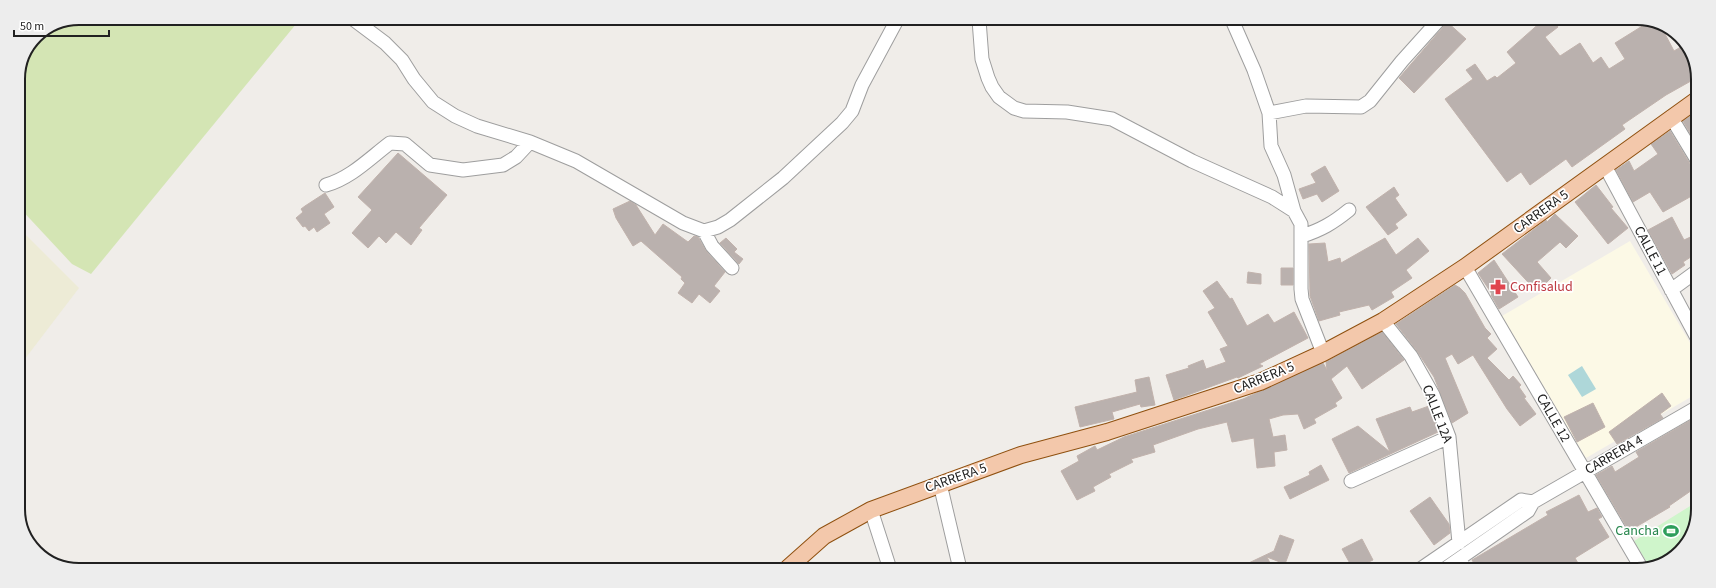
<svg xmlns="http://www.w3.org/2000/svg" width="1716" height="588" font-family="'Source Sans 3',sans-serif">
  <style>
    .education { fill: #fcf9e6 }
    .farmland { fill: #edebd6 }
    .grass { fill: #d4e5b4 }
    .park { fill: #cff5cb }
    .water { fill: #aed7d9 }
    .building { fill: #bab1ae; stroke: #c1b2ac }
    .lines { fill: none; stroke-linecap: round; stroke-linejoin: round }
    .minor-casing { stroke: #9e9e9e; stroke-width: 15 }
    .major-casing { stroke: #8f500f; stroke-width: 18 }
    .minor { stroke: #fff; stroke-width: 13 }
    .major { stroke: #f3c8ab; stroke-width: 16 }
    .labels { text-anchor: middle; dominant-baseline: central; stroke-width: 3.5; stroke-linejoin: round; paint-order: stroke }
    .street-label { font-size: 14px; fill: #212121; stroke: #fff }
    .health-label { font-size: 14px; fill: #be3a42; stroke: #fff; text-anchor: start }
    .leisure-label { font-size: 14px; fill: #27864d; stroke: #fff; text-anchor: end }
    .rim { fill: none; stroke: #212121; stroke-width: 2 }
  </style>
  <rect width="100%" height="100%" fill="#f0ede9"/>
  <path class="education" d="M1630 241 1696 353V394L1586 458 1502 316Z"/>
  <path class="farmland" d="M18 227 79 288 18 368Z"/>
  <path class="grass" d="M79 18H301L91 274 72 264 18 206V75L36 36Z"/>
  <path class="park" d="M1695 503V529L1674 558 1649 566 1634 541Z"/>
  <path class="water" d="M1582 366 1596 389 1582 397 1568 375Z"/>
  <path class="building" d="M1446 21 1466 39 1414 93 1399 78 1444 26Z
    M1542 21H1553L1558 27 1545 37 1560 56 1580 43 1593 63 1601 57 1609 69 1625 59 1615 43 1644 25 1638 21H1657L1668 30 1664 32 1674 51 1686 44 1698 77 1666 95 1622 125 1625 129 1572 167 1566 159 1530 185 1521 172 1507 182 1445 99 1473 79 1466 70 1475 64 1487 81 1495 76 1497 78 1516 63 1507 52Z
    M1698 111 1697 145 1683 121Z
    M1670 131 1690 164 1697 168V193L1663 212 1650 192 1633 202 1616 170 1629 161 1634 171 1658 154 1651 144Z
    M398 153 447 195 419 228 422 230 411 245 396 232 386 243 379 236 368 248 352 233 372 210 358 197Z
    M1325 166 1339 191 1322 202 1317 194 1303 199 1299 189 1316 183 1311 174Z
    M1596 185 1613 207 1611 208 1628 228 1608 244 1575 202Z
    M1394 187 1399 195 1395 198 1407 215 1395 224 1398 228 1388 235 1366 207Z
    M325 193 334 207 324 214 330 223 317 232 314 227 309 231 305 226 303 227 296 218 303 212 301 209 305 206Z
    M630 201 636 205 655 235 663 224 688 242 694 236 698 237 706 251 725 272 714 286 720 291 710 303 699 294 692 303 678 293 685 283 681 279 682 277 641 241 633 246 616 218 613 209Z
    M1555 214 1578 236 1566 248 1560 242 1537 262 1551 278 1537 292 1502 254 1546 220 1547 222Z
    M1672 217 1684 240 1697 234V253L1683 262 1685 265 1672 274 1648 230Z
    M726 238 737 249 734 252 743 259 739 264 720 243Z
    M1385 238 1396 255 1418 238 1429 251 1406 270 1412 278 1391 292 1394 297 1372 310 1369 305 1339 312 1340 315 1319 321 1310 296 1309 244 1325 243 1328 262 1340 258 1341 263Z
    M1494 260 1518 297 1499 309 1491 295 1492 294 1478 273Z
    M1281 268H1293V285H1281Z
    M1248 272 1261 274V284L1247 283Z
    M1217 281 1230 299 1232 298 1247 326 1268 314 1274 323 1294 312 1308 338 1259 364 1263 366 1238 378 1237 377 1174 400 1166 375 1189 368 1188 366 1203 360 1206 369 1226 362 1220 349 1228 346 1208 312 1215 308 1203 291Z
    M1455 285 1460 288 1465 293 1485 328 1491 334 1487 338 1497 349 1487 358 1509 380 1513 376 1521 385 1519 387 1526 397 1524 398 1536 414 1520 426 1507 409 1473 355 1458 364 1452 354 1445 358 1468 413 1452 423 1434 377 1417 351 1396 324Z
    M1382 332 1404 360 1362 389 1347 366 1331 379 1342 398 1335 403 1337 406 1314 419 1316 423 1304 429 1298 414 1283 415 1269 419 1273 437 1285 435 1287 450 1274 452 1275 466 1257 468 1254 438 1232 442 1227 422 1198 429 1153 445 1155 452 1131 459 1133 462 1109 474 1111 477 1093 487 1095 491 1077 500 1061 471 1079 461 1077 456 1095 446 1097 450 1124 437 1243 399 1323 363 1327 370 1326 362Z
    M1149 377 1155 405 1141 407 1140 404 1112 412 1114 419 1080 427 1075 407 1137 392 1135 380Z
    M1662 393 1671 406 1660 414 1663 418 1617 444 1609 432Z
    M1593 403 1605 427 1577 442 1564 417Z
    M1429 406 1438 432 1349 473 1332 439 1358 426 1390 452 1376 419 1410 407 1412 412Z
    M1696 417 1695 488 1669 506 1670 507 1629 531 1596 475 1612 466 1615 472 1639 457 1636 452Z
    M1321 465 1329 480 1290 499 1284 487 1310 475 1309 472Z
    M1579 495 1588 512 1597 508 1602 517 1598 519 1609 537 1575 558 1582 570H1478L1472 560 1548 515 1546 512Z
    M1430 497 1449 524 1450 533 1434 545 1410 511Z
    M1280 535 1294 540 1285 564 1267 557 1273 569H1236L1274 551Z
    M1362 539 1373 560 1353 569 1342 549Z"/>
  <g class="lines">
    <defs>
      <path id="minor" d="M353 19 385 43 402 60 414 79 433 102 455 116 477 126 530 142 576 161 683 223 704 231 718 227 730 220 783 178 842 123 852 111 862 85 897 20
        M979 20 982 59 988 78 992 87 999 97 1014 108 1024 111 1067 112 1112 119 1192 161 1272 197 1294 211 1301 224V289L1302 299 1323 353
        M1232 20 1254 70 1269 113 1271 146 1284 175 1294 211
        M1269 113 1306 106 1361 107 1370 101 1402 61 1438 21
        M1671 117 1697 160
        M1605 166 1696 336
        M326 185C351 178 370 158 390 143L405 144 430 165 463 170 503 165 516 157 530 142
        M704 231 712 246 732 268
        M1302 236C1321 230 1333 223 1349 210
        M1465 267 1642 569
        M1671 290 1697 271
        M1383 321 1411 356 1433 395 1449 437 1459 543
        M1351 481 1449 437
        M940 484 960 569
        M871 510 890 569
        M1459 559 1466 570
        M1419 570 1521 500 1533 502
        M1443 570 1528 511 1533 502 1696 408"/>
      <path id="major" d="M788 568 824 536 871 510 1021 455 1107 432 1260 382 1323 353 1383 321 1465 267 1698 99"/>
    </defs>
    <use href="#minor" class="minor-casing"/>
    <use href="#major" class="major-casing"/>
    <use href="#minor" class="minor"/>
    <use href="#major" class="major"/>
  </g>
  <defs>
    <symbol id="pharmacy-bare" viewBox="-9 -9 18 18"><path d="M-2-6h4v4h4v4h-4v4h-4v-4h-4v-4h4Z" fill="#e0444e" stroke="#fff" stroke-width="2.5" paint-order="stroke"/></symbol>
    <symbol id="stadium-bare" viewBox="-9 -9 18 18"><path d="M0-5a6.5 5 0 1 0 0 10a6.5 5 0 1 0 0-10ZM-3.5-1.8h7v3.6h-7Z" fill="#2e9e5b" stroke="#fff" stroke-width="2.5" paint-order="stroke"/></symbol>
  </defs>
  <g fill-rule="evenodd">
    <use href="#pharmacy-bare" x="1487" y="276" width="22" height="22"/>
    <use href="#stadium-bare" x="1660" y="520" width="22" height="22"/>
  </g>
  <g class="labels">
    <g class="street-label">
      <text transform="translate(1541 212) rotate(-36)">CARRERA 5</text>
      <text transform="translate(1650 251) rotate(62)">CALLE 11</text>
      <text transform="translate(1264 378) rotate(-22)">CARRERA 5</text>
      <text transform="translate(1437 414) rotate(69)">CALLE 12A</text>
      <text transform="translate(1553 418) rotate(60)">CALLE 12</text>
      <text transform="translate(1614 455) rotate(-30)">CARRERA 4</text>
      <text transform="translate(956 478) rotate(-19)">CARRERA 5</text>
    </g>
    <g class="health-label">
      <text x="1510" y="287">Confisalud</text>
    </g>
    <g class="leisure-label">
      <text x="1659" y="531">Cancha</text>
    </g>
  </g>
  <path d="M0 0H1716V588H0ZM79 25H1637A54 54 0 0 1 1691 79V509A54 54 0 0 1 1637 563H79A54 54 0 0 1 25 509V79A54 54 0 0 1 79 25Z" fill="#ededed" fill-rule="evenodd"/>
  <path class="rim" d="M79 25H1637A54 54 0 0 1 1691 79V509A54 54 0 0 1 1637 563H79A54 54 0 0 1 25 509V79A54 54 0 0 1 79 25Z"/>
  <path d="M14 30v6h95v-6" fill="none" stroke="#212121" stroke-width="2"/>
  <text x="20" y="30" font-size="12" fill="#212121" stroke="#ffffff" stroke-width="3" paint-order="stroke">50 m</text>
</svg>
